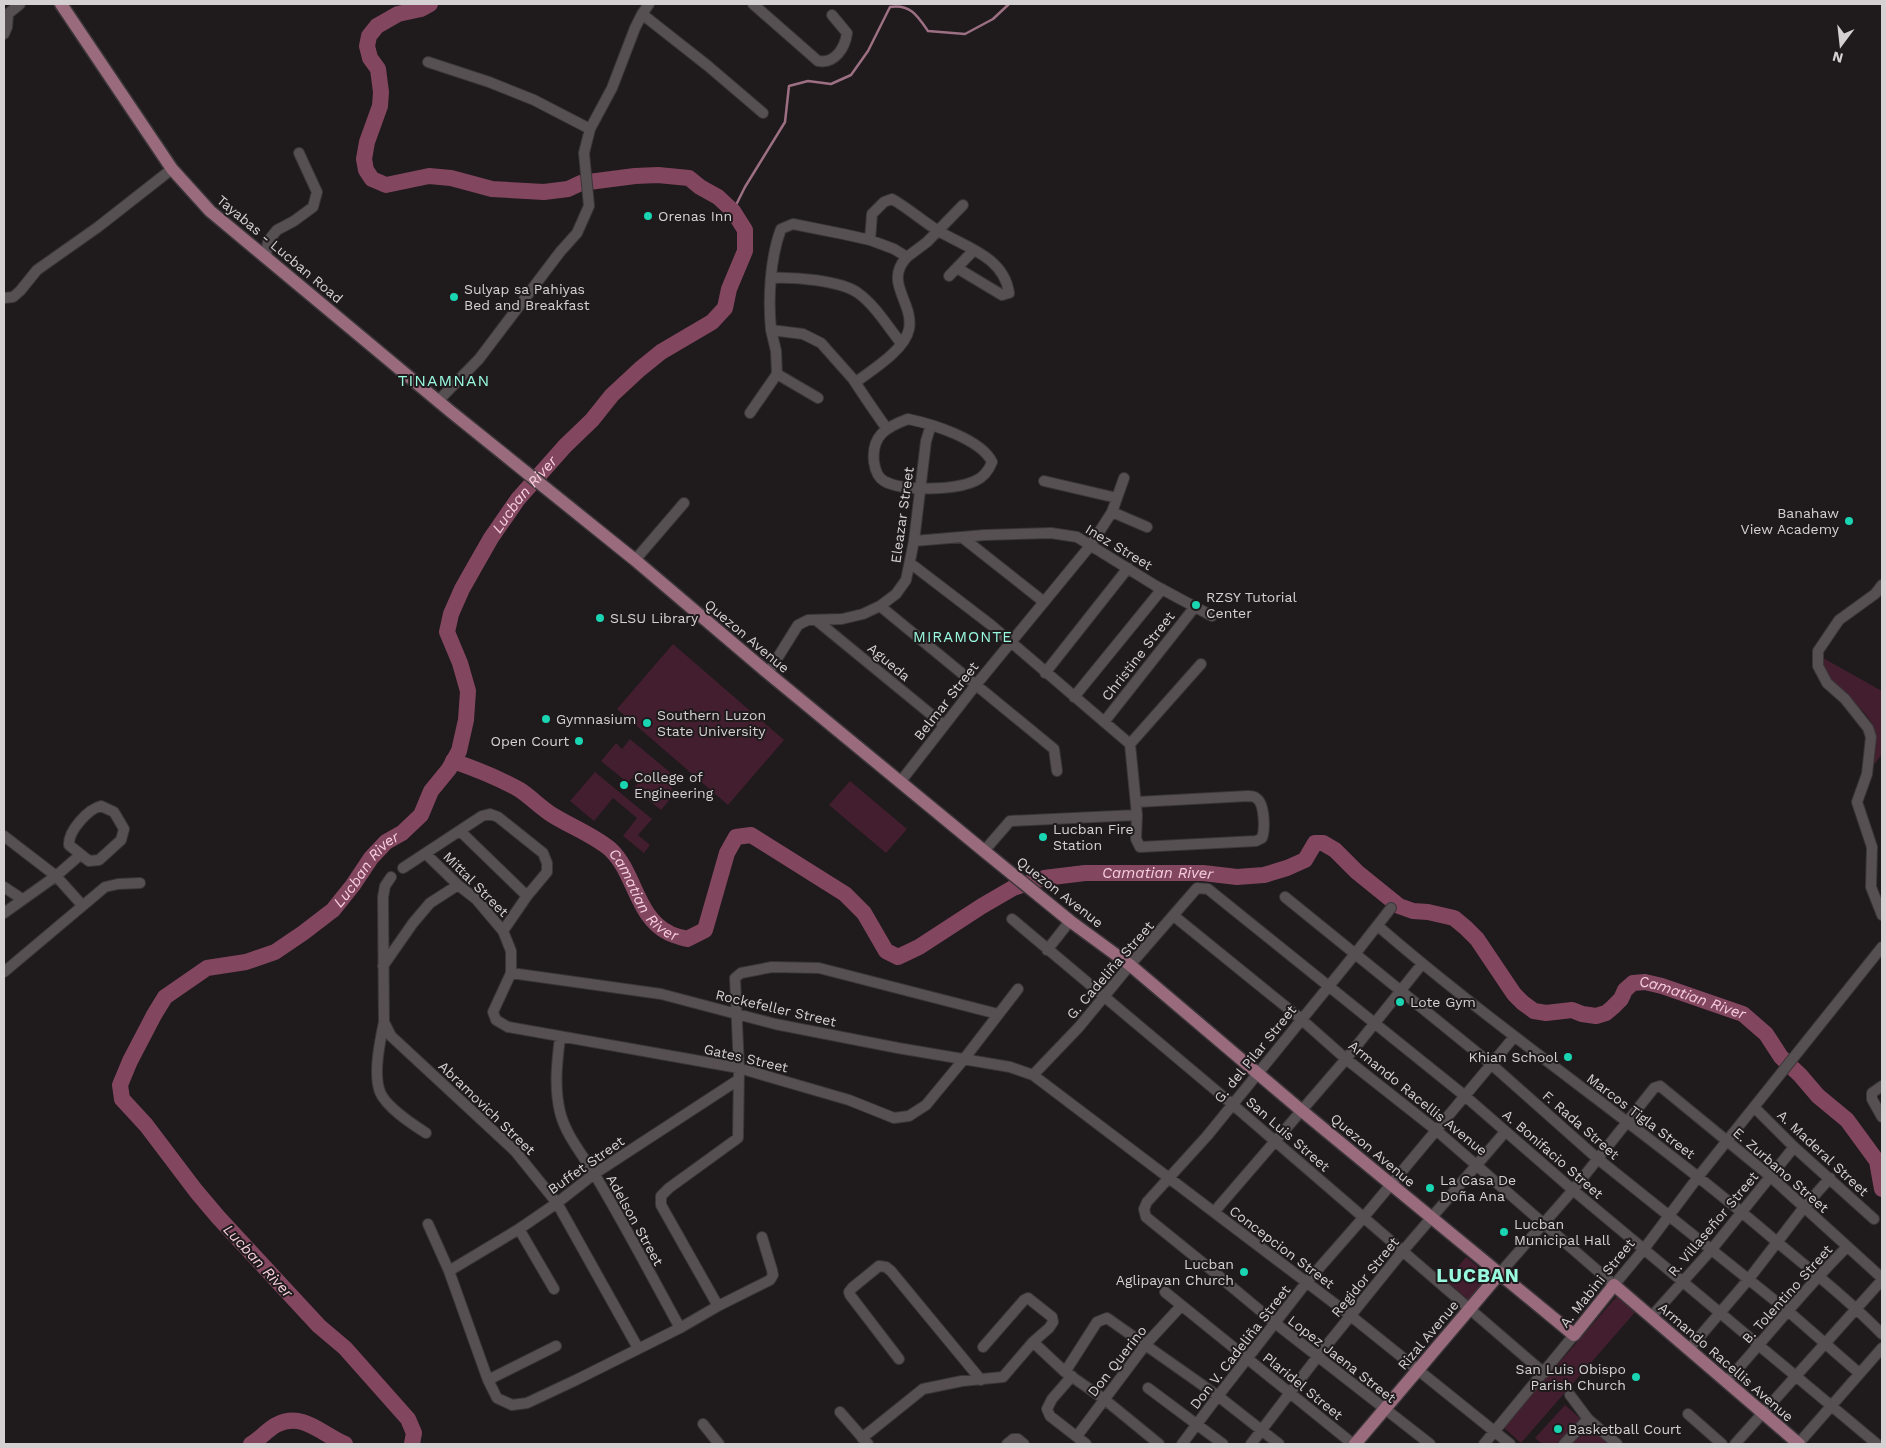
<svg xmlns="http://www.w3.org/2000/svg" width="1886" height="1448" font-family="'Work Sans',sans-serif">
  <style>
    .green { fill: #431e2e }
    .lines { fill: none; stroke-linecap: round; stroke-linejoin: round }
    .stream { stroke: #9c7082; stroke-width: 2.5 }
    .river { stroke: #83465f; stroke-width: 16 }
    .minor-casing { stroke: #3a3637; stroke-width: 12 }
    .major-casing { stroke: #3a3637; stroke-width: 15 }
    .minor { stroke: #575052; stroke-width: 10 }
    .major { stroke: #9a6a7d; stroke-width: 12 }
    .poi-dot { fill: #19d5b2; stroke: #1f1a1c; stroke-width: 2 }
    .labels { text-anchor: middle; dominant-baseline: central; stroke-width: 4; stroke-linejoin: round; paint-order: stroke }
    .poi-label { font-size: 14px; fill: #d5d1d3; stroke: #1f1a1c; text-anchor: start }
    .street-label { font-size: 14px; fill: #d5d1d3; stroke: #1f1a1c }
    .water-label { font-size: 15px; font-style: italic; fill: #f6cfdd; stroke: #1f1a1c }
    .neighbourhood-label { font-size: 15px; letter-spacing: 1px; fill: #99fae0; stroke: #1f1a1c }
    .quarter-label { font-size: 16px; letter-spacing: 1px; fill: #99fae0; stroke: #1f1a1c }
    .district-label { font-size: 19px; font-weight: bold; letter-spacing: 1px; fill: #99fae0; stroke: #1f1a1c }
  </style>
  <rect width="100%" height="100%" fill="#1f1a1c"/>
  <path class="green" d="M673 644 784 740 728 805 617 709Z
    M1823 658 1882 691V754L1873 766 1871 764C1874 752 1877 742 1874 729 1868 703 1818 686 1823 658Z
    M630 739 678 779 671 788 676 792 661 810 634 788 638 783 632 778 628 783 601 761 616 743 622 749Z
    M595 772 652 819 638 835 650 845 644 853 623 836 637 818 613 798 594 821 570 801Z
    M850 781 907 829 886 853 829 805Z
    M1466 1257 1492 1278 1471 1302 1446 1281Z
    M1619 1294 1637 1310 1521 1443 1503 1427Z
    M1565 1405 1582 1420 1560 1444H1542L1535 1438Z
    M1588 1422 1614 1444H1569Z"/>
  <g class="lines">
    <path class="stream" d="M733 211 745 187 785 122 789 86 808 81 831 84 851 75 868 51 890 7C910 4 917 15 928 31L965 34 993 19 1009 4"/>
    <g class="river">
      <path id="s1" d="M453 761C476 769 499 778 520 790 532 798 542 809 554 816 572 827 593 835 610 849 635 872 636 917 669 933 674 936 681 937 687 939L705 930 727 853 736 837 751 835 845 894 864 913 886 951 898 957 919 947 982 906 1013 888 1044 878 1085 873H1203L1237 877 1264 875 1287 868 1305 860 1315 843H1323L1335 850 1357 872 1399 906 1413 911 1428 912 1454 918 1466 928 1477 939 1514 994 1523 1003 1534 1011 1546 1013 1572 1010 1582 1014 1596 1016 1606 1013 1613 1007 1621 999 1625 990 1633 983 1645 982 1662 986 1743 1014 1766 1034 1781 1057 1800 1075 1818 1096 1847 1120 1877 1161 1882 1189"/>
      <path d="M251 1444C260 1439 267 1430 276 1425 303 1411 321 1434 345 1444"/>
      <path id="s2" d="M412 1444 414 1433 408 1419 345 1348 319 1326 218 1217 196 1191 146 1125 122 1099 120 1085 130 1061 154 1015 165 997 207 968 246 962 275 952 303 933 333 910 353 885 371 858 386 842 402 833 421 815 431 791 449 769 459 751 466 720 468 691 460 663 447 632 451 614 462 589 475 566 491 538 518 499 565 446 592 420 612 395 640 369 661 352 712 322 725 308 729 289 745 251V230L733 211 718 197 700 187 689 178 658 175 635 176 581 183 568 189 544 192 492 189 451 178 429 176 386 185 372 179 366 170 364 159 367 142 380 106 381 92 378 69 370 58 367 46 369 36 377 26 398 14 421 9 430 4"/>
    </g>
    <defs>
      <path id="minor" d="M753 4 818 61C835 64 845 48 847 33L832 15
        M642 14 649 4
        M4 17 20 4
        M4 34 7 27 8 14
        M428 62 489 82 534 100 590 129
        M870 240 872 214 884 202 892 199C908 208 921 220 937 230 964 247 1004 256 1009 293L1002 295 957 268
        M266 257 268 241 277 230 294 221 313 207 317 192 299 153
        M907 257 927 242 963 205
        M949 276 974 250
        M771 278C793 277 840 280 858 293 875 305 888 327 901 343
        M4 298 13 297 20 291 37 270 98 227 172 169
        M777 374 818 398
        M856 382C872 370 905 350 909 329 914 302 883 282 907 257L894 249 870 240 843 234 793 224 781 229C770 258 768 299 771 330L803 334 821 343 853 379C864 396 875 412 887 429
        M439 400 479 359 560 252 577 233 589 206 584 153 590 129 612 88 635 28 642 14 708 66 763 113
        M750 413 777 374 776 351 771 330
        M908 419C932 424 981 439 992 462 989 470 984 477 975 481 955 490 904 492 884 481 877 477 875 469 874 462 871 436 886 427 908 419Z
        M1044 481 1117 498
        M1112 512 1147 527
        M963 538 1044 602
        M914 541 985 535 1051 533 1077 537 1156 586 1212 616
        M635 560 684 503
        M910 563 991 625 1130 744 1137 815 1136 839 1140 847 1256 841 1262 838C1265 830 1265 803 1256 798 1254 796 1251 796 1248 796L1137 802
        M1882 585 1875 594 1839 620 1818 651V666L1827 683 1845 699 1868 728 1871 737 1867 774 1857 802 1872 847 1871 887 1882 915
        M880 606 1054 749 1057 771
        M816 620 944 725
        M768 673 798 625 808 620 842 619 863 614 880 606 896 594 906 580 914 541 926 441 931 425
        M1045 673 1128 568
        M1074 697 1162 589
        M1104 722 1194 608
        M1130 744 1201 664
        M901 781 975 686 1090 546 1112 512 1124 478
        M101 806 114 812 124 829 121 840 99 860 89 861 69 845C68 831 88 809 101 806Z
        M460 831 527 896
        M4 836 56 876 82 905
        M984 851 1010 821 1137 815
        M426 854 458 885 476 899 503 931 511 951V973L493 1012 496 1020 508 1027 739 1068 849 1100 894 1118 909 1116 926 1105 964 1059 1018 989
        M403 868 482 816 490 814 498 817 543 853 547 863V872L527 896 503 931
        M391 877 385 886 383 897 384 1022 391 1036 515 1151 557 1203 638 1348
        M4 887 22 899
        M1285 897 1491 1064 1598 1159 1788 1311 1859 1373
        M1391 908 1355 954 1207 1136 1147 1202 1144 1209 1146 1217 1214 1272 1275 1323 1430 1444
        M4 913 56 876 80 855
        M1174 916 1301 1019 1346 1059 1436 1130 1614 1285 1644 1249 1698 1177 1882 947
        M1012 919 1232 1104 1544 1373
        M1378 926C1506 1037 1648 1131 1777 1242 1813 1272 1849 1300 1882 1334
        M1047 950 1070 921
        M383 966 413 923 430 903 458 885
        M4 972 105 887 118 884 140 883
        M511 973 661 994 775 1024 898 1048 1010 1067 1033 1075 1351 1316 1510 1444
        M384 1022C380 1041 373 1074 380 1092 386 1107 412 1124 426 1133
        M560 1037C557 1062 554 1087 560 1112 566 1136 583 1155 595 1175 625 1225 652 1277 680 1328
        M1033 1075 1079 1027 1130 965 1197 888 1208 889 1465 1096 1573 1190 1877 1444
        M1882 1086 1872 1093V1099L1882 1117
        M1754 1107 1794 1147 1874 1219
        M1214 1212 1346 1059 1422 964
        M428 1224 449 1271 488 1380 497 1398 512 1405 527 1403 576 1380 680 1328 718 1306 770 1280 773 1275 772 1270 762 1237
        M519 1229 554 1289
        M449 1271 519 1229 557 1203 594 1174 738 1080
        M1500 1273 1573 1190 1654 1088 1660 1086 1771 1177 1882 1278
        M1165 1292 1353 1444
        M718 1306 661 1205V1196L669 1188 738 1138 739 1068 735 978 741 973 772 967 819 968 998 1014
        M1651 1317 1712 1249 1794 1147
        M1033 1342 1065 1372 1104 1399 1159 1444
        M1689 1349 1748 1280 1805 1206 1830 1178
        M899 1359 850 1295 849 1292 852 1288 879 1266 886 1267 891 1271 981 1380
        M1065 1372 1097 1322 1107 1318 1218 1396 1279 1444
        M1072 1376 1052 1399 1047 1409 1050 1416 1086 1444
        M488 1380 556 1346
        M1727 1381C1767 1337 1804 1289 1847 1247
        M1148 1388 1223 1444
        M1570 1395 1588 1419 1617 1444
        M840 1412 868 1444
        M1688 1414 1722 1444
        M703 1424 719 1444
        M1077 1436 1146 1344 1181 1306
        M862 1438 923 1389 962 1381 1003 1377 1033 1342 1049 1328 1053 1322 1052 1317 1028 1298 1024 1300 983 1347
        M1007 1444 1013 1439H1018L1024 1444
        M1182 1444 1218 1396 1306 1283 1363 1218 1514 1037
        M1251 1444 1318 1356 1402 1252 1505 1132
        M1484 1444 1574 1335
        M1564 1444 1588 1419
        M1735 1444 1882 1280
        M1798 1444 1882 1348"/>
      <path id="major" d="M61 4 172 169 210 211 450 411 635 560 768 673 984 851 1070 921 1130 965 1302 1111 1574 1335 1614 1285 1799 1444
        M1355 1444 1500 1273"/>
    </defs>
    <use href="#minor" class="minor-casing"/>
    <use href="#major" class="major-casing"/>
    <use href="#minor" class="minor"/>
    <use href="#major" class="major"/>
  </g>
  <g class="poi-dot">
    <circle cx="648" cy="216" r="5"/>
    <circle cx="454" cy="297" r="5"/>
    <circle cx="1849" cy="521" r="5"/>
    <circle cx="1196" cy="605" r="5"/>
    <circle cx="600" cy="618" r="5"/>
    <circle cx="546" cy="719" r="5"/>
    <circle cx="647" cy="723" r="5"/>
    <circle cx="579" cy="741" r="5"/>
    <circle cx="624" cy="785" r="5"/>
    <circle cx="1043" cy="837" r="5"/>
    <circle cx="1400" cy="1002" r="5"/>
    <circle cx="1568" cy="1057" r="5"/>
    <circle cx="1430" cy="1188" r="5"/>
    <circle cx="1504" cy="1232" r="5"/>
    <circle cx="1244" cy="1272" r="5"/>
    <circle cx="1636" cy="1377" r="5"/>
    <circle cx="1558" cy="1429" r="5"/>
  </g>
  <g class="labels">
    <g class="poi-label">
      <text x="658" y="216">Orenas Inn</text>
      <text x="464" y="289">Sulyap sa Pahiyas<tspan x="464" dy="16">Bed and Breakfast</tspan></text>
      <text x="1839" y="513" text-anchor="end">Banahaw<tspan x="1839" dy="16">View Academy</tspan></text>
      <text x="1206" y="597">RZSY Tutorial<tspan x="1206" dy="16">Center</tspan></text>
      <text x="610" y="618">SLSU Library</text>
      <text x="657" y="715">Southern Luzon<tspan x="657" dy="16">State University</tspan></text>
      <text x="556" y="719">Gymnasium</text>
      <text x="569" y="741" text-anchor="end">Open Court</text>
      <text x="634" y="777">College of<tspan x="634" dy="16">Engineering</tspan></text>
      <text x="1053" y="829">Lucban Fire<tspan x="1053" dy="16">Station</tspan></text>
      <text x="1410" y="1002">Lote Gym</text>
      <text x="1558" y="1057" text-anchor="end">Khian School</text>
      <text x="1440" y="1180">La Casa De<tspan x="1440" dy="16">Doña Ana</tspan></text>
      <text x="1514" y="1224">Lucban<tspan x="1514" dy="16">Municipal Hall</tspan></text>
      <text x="1234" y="1264" text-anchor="end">Lucban<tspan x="1234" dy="16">Aglipayan Church</tspan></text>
      <text x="1626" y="1369" text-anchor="end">San Luis Obispo<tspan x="1626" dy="16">Parish Church</tspan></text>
      <text x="1568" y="1429">Basketball Court</text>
    </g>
    <g class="street-label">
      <text transform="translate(280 249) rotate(40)">Tayabas - Lucban Road</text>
      <text transform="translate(902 515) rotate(-82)">Eleazar Street</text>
      <text transform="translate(1119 547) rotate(31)">Inez Street</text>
      <text transform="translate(747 636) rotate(40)">Quezon Avenue</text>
      <text transform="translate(1138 656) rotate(-52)">Christine Street</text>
      <text transform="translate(889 662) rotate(40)">Agueda</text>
      <text transform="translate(946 701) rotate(-52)">Belmar Street</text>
      <text transform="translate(476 884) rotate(45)">Mittal Street</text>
      <text transform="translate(1060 892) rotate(38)">Quezon Avenue</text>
      <text transform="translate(1110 970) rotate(-49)">G. Cadeliña Street</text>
      <text transform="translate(776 1008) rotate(13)">Rockefeller Street</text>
      <text transform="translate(1255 1054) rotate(-51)">G. del Pilar Street</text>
      <text transform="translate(746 1058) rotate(13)">Gates Street</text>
      <text transform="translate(1418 1098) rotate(39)">Armando Racellis Avenue</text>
      <text transform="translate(487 1108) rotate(44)">Abramovich Street</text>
      <text transform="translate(1641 1116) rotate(37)">Marcos Tigla Street</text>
      <text transform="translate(1581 1125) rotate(41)">F. Rada Street</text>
      <text transform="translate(1288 1134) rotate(41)">San Luis Street</text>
      <text transform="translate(1373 1150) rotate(40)">Quezon Avenue</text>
      <text transform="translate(1823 1153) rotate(43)">A. Maderal Street</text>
      <text transform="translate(1553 1154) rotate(41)">A. Bonifacio Street</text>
      <text transform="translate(586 1165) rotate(-35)">Buffet Street</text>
      <text transform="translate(1781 1170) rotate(41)">E. Zurbano Street</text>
      <text transform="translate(635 1220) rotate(61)">Adelson Street</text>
      <text transform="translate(1713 1224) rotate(-50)">R. Villaseñor Street</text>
      <text transform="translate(1282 1247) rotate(37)">Concepcion Street</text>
      <text transform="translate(1365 1277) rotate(-51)">Regidor Street</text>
      <text transform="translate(1597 1283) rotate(-51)">A. Mabini Street</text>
      <text transform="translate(1787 1294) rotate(-48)">B. Tolentino Street</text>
      <text transform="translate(1428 1335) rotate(-50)">Rizal Avenue</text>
      <text transform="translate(1240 1347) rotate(-52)">Don V. Cadeliña Street</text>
      <text transform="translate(1342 1359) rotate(38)">Lopez Jaena Street</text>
      <text transform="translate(1117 1361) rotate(-52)">Don Querino</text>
      <text transform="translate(1726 1362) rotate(41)">Armando Racellis Avenue</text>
      <text transform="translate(1303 1386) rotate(39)">Plaridel Street</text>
    </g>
    <g class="water-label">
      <text stroke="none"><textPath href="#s2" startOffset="1251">Lucban River</textPath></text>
      <text stroke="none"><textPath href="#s2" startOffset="815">Lucban River</textPath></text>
      <text stroke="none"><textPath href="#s1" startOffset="914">Camatian River</textPath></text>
      <text stroke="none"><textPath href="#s1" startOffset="239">Camatian River</textPath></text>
      <text stroke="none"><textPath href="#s1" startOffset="1548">Camatian River</textPath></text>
      <text transform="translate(258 1261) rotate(47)">Lucban River</text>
    </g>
    <g class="neighbourhood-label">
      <text x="963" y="637">MIRAMONTE</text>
    </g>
    <g class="quarter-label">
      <text x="444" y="380">TINAMNAN</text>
    </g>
    <g class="district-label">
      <text x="1478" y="1275">LUCBAN</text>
    </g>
  </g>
  <rect width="1886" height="1448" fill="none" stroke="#d5d1d3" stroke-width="10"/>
  <g transform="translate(1841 45) rotate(195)" stroke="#1f1a1c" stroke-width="4" paint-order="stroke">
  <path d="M0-4L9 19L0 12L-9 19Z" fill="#d5d1d3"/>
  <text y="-8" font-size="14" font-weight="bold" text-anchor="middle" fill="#d5d1d3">N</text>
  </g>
</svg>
